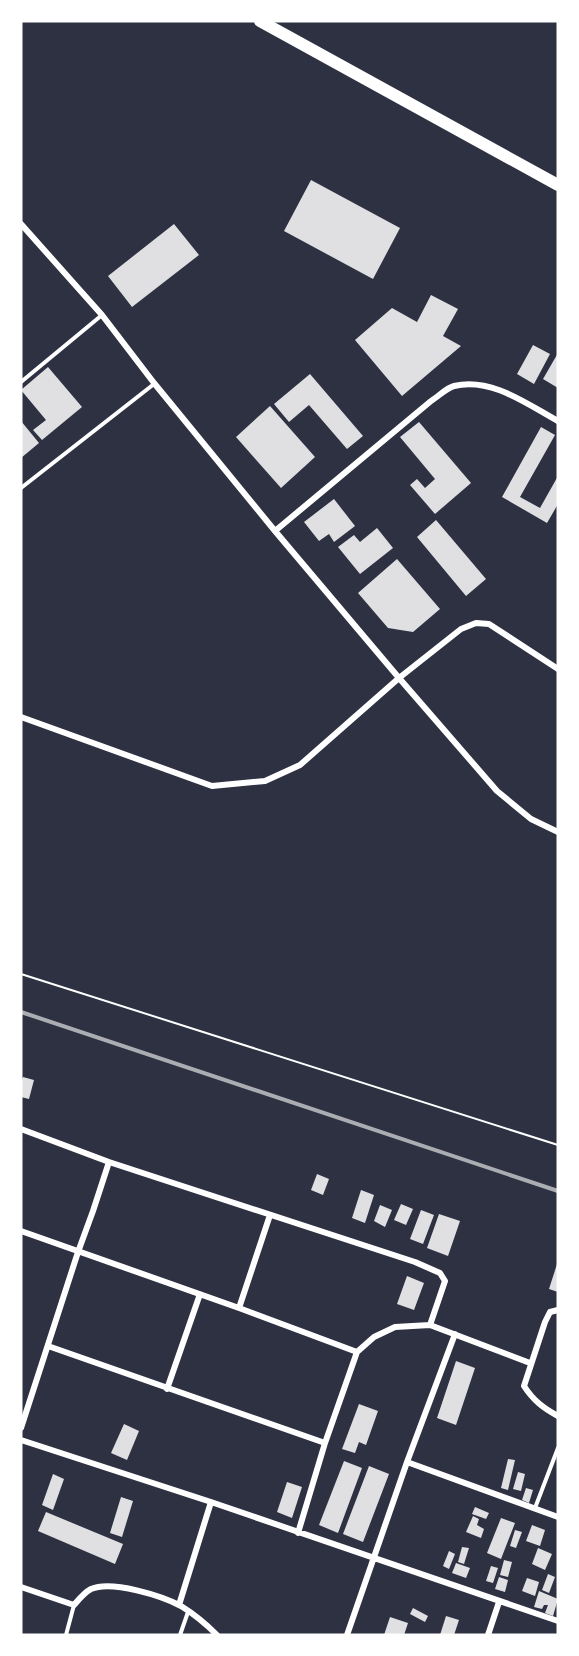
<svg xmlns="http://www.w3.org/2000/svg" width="579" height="1656" font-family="'Open Sans',sans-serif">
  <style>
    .building { fill: #e0e0e3 }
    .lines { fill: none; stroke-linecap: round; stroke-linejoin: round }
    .path { stroke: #fff; stroke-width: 2 }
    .service { stroke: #fff; stroke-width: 4 }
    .minor { stroke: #fff; stroke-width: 6 }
    .trunk { stroke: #fff; stroke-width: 12 }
    .rail { stroke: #abadb3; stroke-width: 4 }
  </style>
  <rect width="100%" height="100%" fill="#2d3142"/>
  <path class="building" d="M311 180 400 228 373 279 284 231Z
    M174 224 199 255 132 307 108 276Z
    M431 295 458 309 443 336 461 346 402 396 355 340 392 308 417 322Z
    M533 345 550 354 534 384 517 374Z
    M558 353V388L543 379Z
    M48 367 82 407 42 440 33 430 46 420 21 390Z
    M310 374 363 436 347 449 309 405 289 422 274 404Z
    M270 406 315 457 281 488 236 437Z
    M21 421 39 443 21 458Z
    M419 422 471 483 435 514 410 485 417 479 425 488 435 479 400 437Z
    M541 427 555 435 520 497 540 508 558 476V504L547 523 502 497Z
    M334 499 355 526 334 542 329 534 319 541 304 522Z
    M436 520 486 579 466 596 417 537Z
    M377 528 393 548 360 574 338 547 354 535 360 542Z
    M397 559 440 609 413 632 388 628 358 593Z
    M23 1077 34 1080 29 1099 21 1097V1082Z
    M317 1174 329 1179 323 1195 311 1190Z
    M361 1190 374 1195 365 1223 352 1218Z
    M401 1204 413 1209 406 1225 394 1220Z
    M380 1205 392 1210 385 1227 374 1221Z
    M421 1210 434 1215 423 1244 410 1239Z
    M439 1214 460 1221 448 1256 427 1248Z
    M558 1261V1292L549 1289Z
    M407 1276 424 1283 414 1310 397 1304Z
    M456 1361 475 1368 456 1425 437 1418Z
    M359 1404 378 1411 366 1445 359 1442 355 1453 342 1449Z
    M124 1424 139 1431 127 1460 111 1453Z
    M508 1459 515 1460 508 1490 501 1488Z
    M344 1461 362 1468 338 1533 319 1525Z
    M369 1466 389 1474 363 1542 343 1534Z
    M518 1472 525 1474 521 1491 513 1489Z
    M53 1474 64 1479 53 1510 42 1505Z
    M287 1482 302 1487 292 1518 277 1512Z
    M526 1488 533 1490 529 1503 522 1500Z
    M121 1497 133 1501 122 1537 110 1533Z
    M475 1507 489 1513 486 1519 472 1514Z
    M46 1512 123 1544 115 1564 38 1531Z
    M473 1516 479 1519 477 1525 484 1529 481 1538 466 1532Z
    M501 1518 515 1523 501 1559 487 1553Z
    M532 1525 545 1530 540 1546 526 1541Z
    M515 1530 522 1532 516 1548 510 1546Z
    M462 1547 469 1548 464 1564 458 1562Z
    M538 1548 552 1554 545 1570 532 1564Z
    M449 1551 455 1554 449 1569 443 1566Z
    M504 1560 512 1562 508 1577 500 1575Z
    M456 1563 470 1568 466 1578 452 1573Z
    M491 1566 498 1568 493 1583 486 1581Z
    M548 1574 555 1577 549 1593 542 1590Z
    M499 1577 508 1580 505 1592 495 1589Z
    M527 1578 539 1582 535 1596 522 1591Z
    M539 1591 558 1599 553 1616 545 1613 548 1605H544L542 1609 534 1607Z
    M413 1608 428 1616 425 1622 410 1614Z
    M446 1616 459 1620 454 1635H440Z
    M390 1617 408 1623 404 1635H384Z"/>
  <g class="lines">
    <path class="path" d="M21 974 558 1145"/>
    <path class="service" d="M21 382 102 315
      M21 488 154 384
      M535 1508 558 1448
      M66 1635 74 1605
      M180 1635 188 1612"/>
    <path class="minor" d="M21 224 102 315 154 383 275 531 399 678 497 791 531 819 558 832
      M275 531 431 401C438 397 446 388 454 386 491 377 527 404 558 421
      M21 717 212 786 265 781 300 765 399 678 461 629 476 623 489 624 558 669
      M21 1129 109 1162 415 1262 440 1273 445 1281 430 1325
      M21 1231 239 1308 357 1352
      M239 1308 270 1215
      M558 1310 550 1312 545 1322 524 1386C533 1400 543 1408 558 1416
      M48 1346 325 1443
      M167 1389 200 1294
      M21 1428 78 1252 93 1211 109 1162
      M21 1440 211 1502 558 1621
      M407 1462 558 1517
      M298 1533 325 1443 357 1352 374 1337 395 1327 430 1325 530 1363
      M21 1587 74 1605C79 1599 85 1592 91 1589 112 1580 162 1596 181 1606 194 1614 206 1624 217 1635
      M179 1605 211 1502
      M347 1635 407 1462 455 1334
      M488 1635 499 1602"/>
    <path class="trunk" d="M260 21 558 185"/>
    <path class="rail" d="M21 1012 558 1191"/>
  </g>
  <rect width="579" height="1656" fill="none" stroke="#ffffff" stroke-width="45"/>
</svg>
